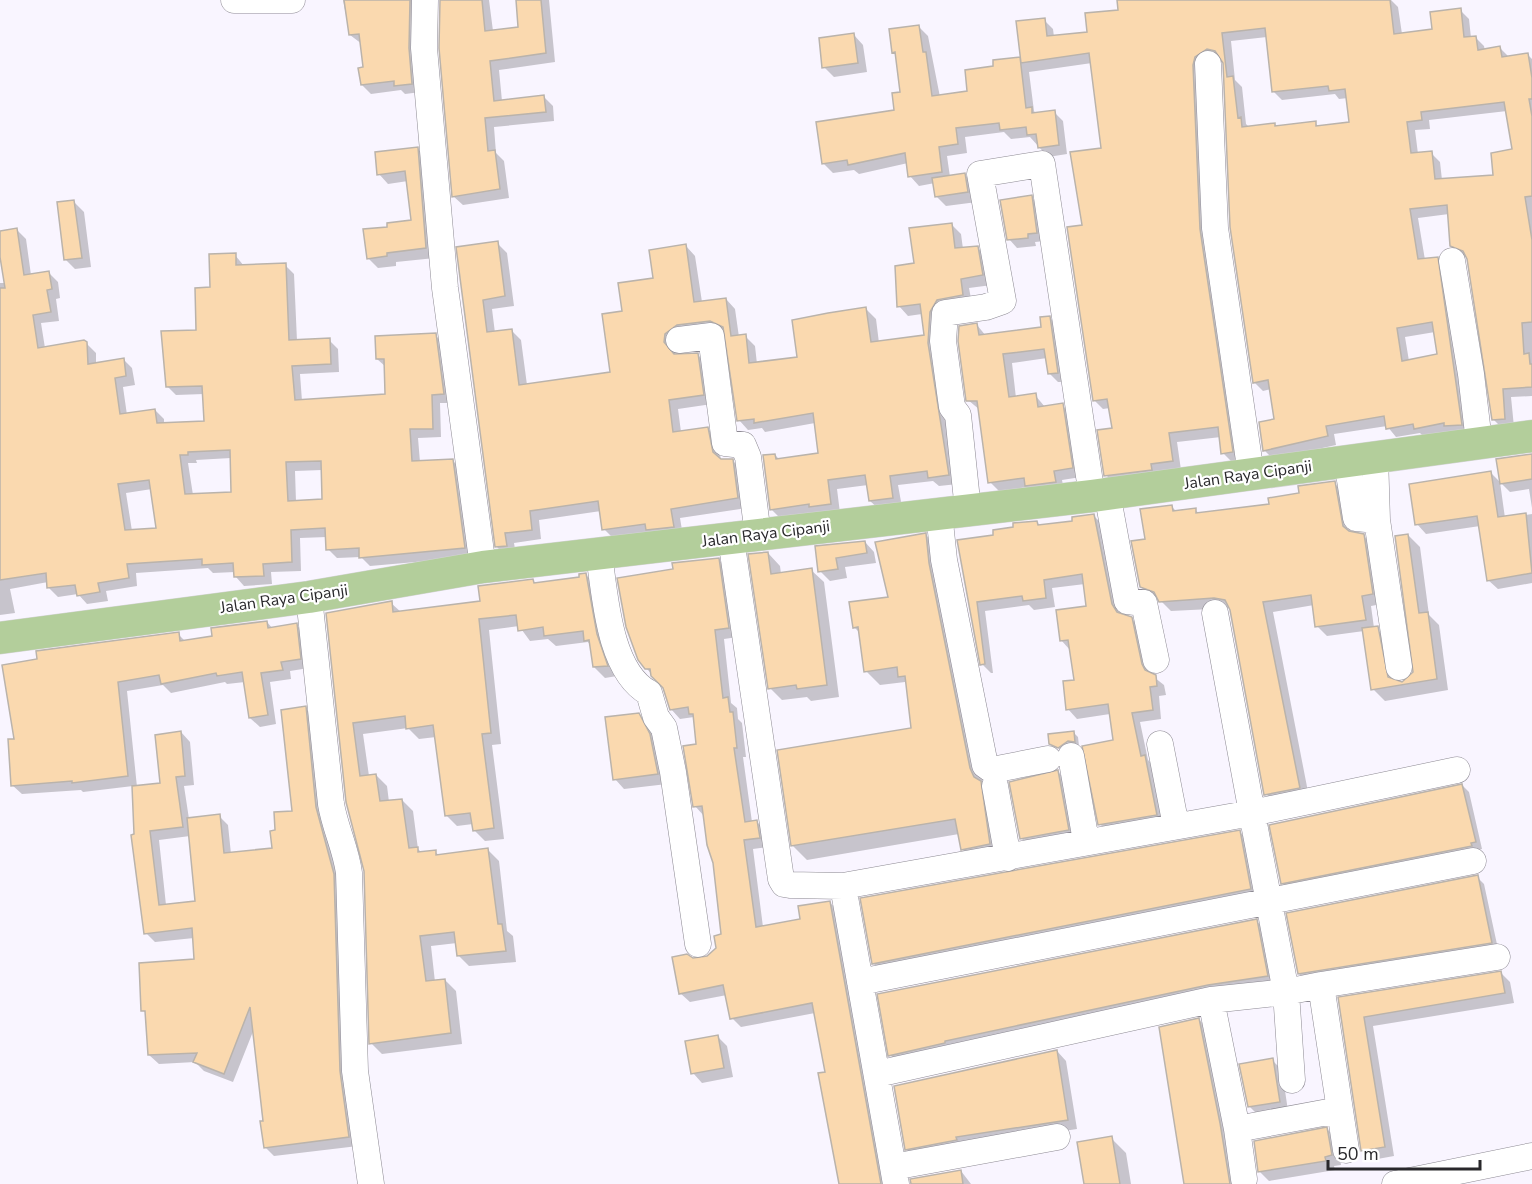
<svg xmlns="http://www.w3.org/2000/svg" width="1532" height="1184" font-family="'Nunito Sans',sans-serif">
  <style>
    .shadow { fill: #0003; fill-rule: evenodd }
    .building { fill: #fad9af; stroke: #bab3ab; stroke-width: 1.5; fill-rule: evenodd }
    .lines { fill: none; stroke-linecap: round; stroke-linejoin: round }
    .minor-casing { stroke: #8d8a93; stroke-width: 27 }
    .major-casing { stroke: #d4d4d5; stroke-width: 33 }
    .minor { stroke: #fff; stroke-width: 26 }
    .major { stroke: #b3ce9b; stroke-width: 32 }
    .labels { text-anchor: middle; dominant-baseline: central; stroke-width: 4.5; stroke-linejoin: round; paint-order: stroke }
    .street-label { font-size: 16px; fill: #29282b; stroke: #fff }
  </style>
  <rect width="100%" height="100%" fill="#f9f5ff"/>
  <path class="shadow" d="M343 0H425L421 92 405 94 401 90 371 94 362 85 365 69 362 44 350 35Z
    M442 0H489L493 31 519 29 516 0H549L555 62 499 70 502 101 544 97 553 106 554 121 494 127 496 153 504 161 509 198 463 205 453 196Z
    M1118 0H1391L1398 7 1402 34 1434 31 1460 10 1469 19 1471 38 1475 37 1484 46 1485 51 1500 48 1509 57 1527 54 1532 59V396L1511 397 1514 427 1502 428 1493 419 1468 258 1461 255 1451 246 1449 214 1418 218 1425 260 1437 258 1446 267 1470 433 1424 437 1420 433 1396 437 1387 426 1334 434 1336 445 1273 459 1264 450 1276 420 1271 389 1263 391 1254 382 1224 63 1222 59 1216 57 1241 461 1232 462 1223 453 1221 437 1177 442 1181 470 1115 484 1106 475 1113 430 1110 408 1103 409 1094 400 1083 227 1102 150 1092 63 1029 72 1034 111 1036 114 1054 112 1063 121 1067 154 1048 157 1030 137 1011 139 1004 132 965 137 967 153 947 156 950 177 965 175 975 185 977 202 946 206 936 196 935 183 919 186 910 176 908 163 859 174 854 170 833 173 823 163 896 112 902 93 897 56 893 52 919 27 928 36 940 97 969 93 995 68 1019 58 1022 61 1044 20 1053 29 1054 37 1088 33 1119 11ZM1267 37 1273 91 1282 100 1335 94 1339 99 1348 98 1350 123 1319 127 1315 123 1277 127 1275 124 1249 127 1246 124 1242 87 1235 80 1231 41ZM1507 111 1514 150 1495 176 1442 180 1440 162 1431 153 1418 154 1415 130 1430 129 1429 120ZM1435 332 1439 356 1409 361 1405 337Z
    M854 35 863 45 867 72 834 77 824 67Z
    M417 148 427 158 435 258 396 262V266L378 268 368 258 389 228 413 221 408 181 388 184 379 174Z
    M1031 197 1039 205 1045 241 1035 242 1036 246 1017 248 1009 239Z
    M74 202 84 212 91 267 75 269 66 260Z
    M951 224 961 234 963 249 977 247 987 257 992 285 969 288 972 304 947 309 958 484 939 486 933 481 898 485 902 507 880 510 870 501 868 485 837 489 840 513 781 519 771 509 775 455 780 460 819 455 815 423 765 432 762 428 748 430 739 420 725 332 720 330 675 343V355L697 354 707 364 712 404 678 409 681 432 707 428 717 438 721 460H732L742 470 747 508 680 518 683 536 613 538 604 529 601 511 539 520 541 539 514 543 516 555 506 556 497 547 458 248 497 243 507 253 514 306 492 309 495 333 511 330 521 340 527 385 612 374 623 313 686 246 695 256 702 302 726 299 735 309 739 337 745 336 755 346 757 364 798 358 866 309 876 319 879 343 925 336 922 314 908 316 899 306 915 265Z
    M17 230 26 239 31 275 49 273 58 282 60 298 56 299 59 321 41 323 45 348 86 343 96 353V364L123 359 132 368 135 385 123 387 127 415 155 410 164 419V424L205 422 204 394 176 395 167 386 197 331 212 288 235 255 244 266 285 265 294 274 297 341 329 340 338 349 339 372 300 374 302 401 387 395 386 367 377 359 435 335 444 344 452 403H440L441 437 418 438 420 462 453 461 462 470 473 557 370 566 361 557 337 558 328 549 327 537 300 538 301 571 271 572 272 584 244 586 236 577 235 572 213 573 208 568 136 573 137 586 106 591 108 601 87 604 78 594 58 597 49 588 48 582 10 589 15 613 0 615V283H5L0 257V233ZM231 458 232 493 193 495 188 463H197L196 460ZM322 470 323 501 296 502 295 471ZM152 489 158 530 132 531 126 493Z
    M1049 317 1058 326 1067 382H1058L1049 373 1047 358 1012 363 1016 398 1035 395 1045 407 1062 405 1071 414 1081 477 1062 480 1064 490 1035 494 1028 487 999 491 990 482 980 410 968 400 977 325 986 336 1043 328Z
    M1532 456V508L1529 489 1510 492 1501 483Z
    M1491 473 1500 482 1505 518 1532 514V583L1498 589 1488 580 1480 526 1426 534 1417 524Z
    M1334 483 1344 493 1352 533 1363 535 1373 545 1382 604 1371 606 1374 628 1389 639 1397 682 1401 683 1410 679 1415 665 1408 535 1420 547 1429 615 1439 625 1448 690 1385 701 1373 689 1364 631 1327 636 1317 626 1314 605 1273 612 1309 797 1276 804 1266 794 1231 608 1171 611 1159 599 1151 597 1141 587 1146 540 1171 506 1177 512 1195 510 1200 514 1270 506Z
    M1094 516 1103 525 1121 615 1131 618 1140 627 1150 674 1164 685 1166 695 1159 696 1161 719 1140 722 1148 760 1154 766 1165 824 1109 834 1100 824 1114 741 1110 714 1077 719 1068 709 1075 681 1070 650 1061 640 1088 607 1085 584 1052 588 1055 607 1034 610 1029 605 985 611 993 673H991L982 664 959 541 995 536 1036 522 1041 526 1074 522Z
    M926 535 940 549 943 578 984 784 1004 858 976 863 962 849 959 834 807 860 793 846 779 752 913 729 907 684 905 682 880 685 866 671 861 634 854 627 890 598Z
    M865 542 874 552 876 563 845 567 847 578 830 581 820 571 817 548Z
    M768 553 780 566 781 574 811 570 824 582 839 697 811 701 807 697 782 700 770 688Z
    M718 559 728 569 738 637 724 639 731 703 737 708 738 719 742 723 746 757H743L752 822H757L766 831 768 847 753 849 763 927 801 920 830 903 840 912 888 1184H840L827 1073 815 1013 741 1027 732 1018 727 995 690 1002 680 993 693 960 707 957 718 948 723 935 714 863 704 816 695 806 698 746 694 717 680 719 671 709 665 688 646 668 675 570Z
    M586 575 597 586 617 676 605 678 594 667 591 646 588 642 556 646 548 639 530 641 519 626 489 630 501 744 492 745 504 839 485 841 474 830 473 824 457 826 446 815 436 737 419 739 408 728 363 734 369 776 376 775 387 786 389 802 402 800 413 811 418 849 422 853 435 852 440 856 488 850 499 861 507 931 513 936 516 962 469 966 458 955 457 943 431 946 435 982 445 980 456 991 462 1044 382 1054 371 1043 365 870 327 614 391 603 402 613 481 602 533 581 536 584 581 579Z
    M267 622 273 629 296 625 306 634 309 668 290 671 291 679 270 682 276 724 260 727 250 718 245 682 227 684 225 682 171 693 163 685 127 691 137 787 162 784 181 732 190 742 194 785 184 786 189 819 219 816 228 825 231 854 274 849 276 831 294 812 305 708 314 717 343 885 358 1146 274 1156 265 1147 254 1029 233 1082 204 1071 195 1062 159 1064 149 1055 147 1014 143 1010 195 960 194 938 155 942 146 933 133 786 83 792 81 790 22 794 12 785 15 740 178 634 185 641 214 637ZM190 836 197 902 166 905 159 840Z
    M639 715 649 725 659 745 667 784 624 789 615 779Z
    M1073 732 1078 737 1079 746 1073 745 1064 752 1051 744Z
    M1058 772 1067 781 1078 840 1031 848 1021 838Z
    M1462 785 1469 792 1482 849 1289 890 1282 883Z
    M1240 832 1249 842 1260 899 883 973 874 964Z
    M1477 877 1484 884 1498 949 1306 981 1299 974Z
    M1256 921 1266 930 1277 985 900 1065 890 1055Z
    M1501 973 1510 982 1514 1003 1373 1026 1394 1156 1372 1160 1362 1150 1340 999Z
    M1199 1020 1209 1029 1237 1184H1186Z
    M717 1036 727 1046 733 1077 702 1083 693 1073Z
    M1057 1051 1066 1061 1077 1129 965 1146 916 1159 906 1149Z
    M1272 1060 1282 1070 1288 1111 1259 1116 1249 1106Z
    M1327 1129 1337 1139 1341 1165 1334 1166 1335 1170 1269 1181 1260 1172Z
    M1111 1138 1126 1153 1131 1184H1086Z
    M961 1171 971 1184H912Z"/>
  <path class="building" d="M344 0H410L409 48 412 84 394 86V81L361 85 358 68 363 67 359 34 349 35Z
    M440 0H482L485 31 518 27 516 0H541L546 53 490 61 494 101 544 95 546 112 485 118 488 151 495 150 500 189 452 197 439 48Z
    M1117 0H1390L1394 34 1432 29 1430 12 1461 8 1464 37 1476 36 1478 50 1500 46 1502 57 1528 53 1532 78V99H1529L1532 116V196L1525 197 1532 240V322L1522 323 1524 354 1529 353 1530 364H1532V387L1503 389 1505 419 1492 420 1467 259 1463 251 1450 246 1447 205 1410 209 1418 259 1438 257 1462 425 1444 426V423L1414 429 1413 424 1386 429 1384 416 1326 426 1328 436 1263 451 1259 422 1274 419 1268 380 1253 383 1230 227 1223 63 1215 51 1207 49 1195 57 1193 65 1200 229 1233 452 1221 454 1218 427 1169 433 1173 461 1151 464 1152 470 1104 476 1097 430 1112 428 1107 399 1093 401 1067 227 1082 225 1070 152 1101 148 1089 53 1021 63 1016 21 1045 18 1047 36 1087 32 1085 13 1118 10ZM1265 28 1272 92 1328 86 1329 91 1345 89 1349 122 1316 126V121L1275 126V123L1242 127 1241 117 1238 118 1233 76 1227 77 1222 33ZM1504 102 1512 149 1491 153 1493 175 1435 179 1432 151 1411 153 1407 122 1422 120 1421 112ZM1432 322 1437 354 1402 361 1397 328Z
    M919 25 923 52H926L932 96 967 91 965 70 993 66V60L1020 57 1026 108 1032 107V113L1055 110 1059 145 1038 148 1036 134 1027 135 1026 127 1000 130 999 123 956 128 958 144 939 147 942 172 908 177 905 153 848 165 847 160 822 164 816 122 894 110 892 93 900 92 895 52 892 53 889 29Z
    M854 33 858 63 822 68 819 38Z
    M418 147 426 248 387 253V256L367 259 363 229 387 227V223L411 220 405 171 377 175 375 152Z
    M965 173 968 192 935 197 932 178Z
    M1032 195 1037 233 1028 234V238L1007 240 1000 200Z
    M74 200 82 258 64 260 57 202Z
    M952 223 955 248 978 246 983 275 961 279 963 295 937 300 930 312 928 343 949 475 928 478 927 471 890 476 893 498 869 501 865 475 828 480 831 504 809 507V504L770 510 763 455 775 454 776 459 818 453 813 413 754 423V419L737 421 723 327 710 321 677 325 665 334 664 342 674 354 698 353 704 395 669 400 673 432 708 427 713 452 721 459H733L738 498 671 509 674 527 646 530 645 524 602 530 598 501 530 511 532 530 505 533 507 546 495 547 456 247 498 241 505 296 483 300 487 332 512 329 519 385 610 372 602 314 622 311 618 283 653 278 649 250 686 244 694 302 726 298 731 336 746 334 749 363 797 357 792 320 828 313 866 307 871 342 924 335 920 304 897 307 895 266 914 263 909 228Z
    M17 228 24 275 49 271 52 289 47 290 51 312 33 315 38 348 84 340 87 342 88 364 124 358 126 376 115 378 120 414 155 409 157 423 204 421 202 386 166 387 161 331 196 330 195 288 210 287 209 254 236 253V265L286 263 289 340 330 338 331 364 292 366 295 400 385 394 384 359H376L375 336 436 333 444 394 432 395 433 429H410L412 461 453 459 465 548 359 558V548L326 550 325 528 291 530 292 562 263 564 264 576 234 577 233 563 202 565V559L127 564 129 578 98 583 100 592 77 596 75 585 47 588 46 573 0 580V288H5L0 257V231ZM230 450 231 492 185 494 180 455H188V452ZM321 461 322 499 288 501 286 462ZM149 480 156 528 125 530 118 484Z
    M1050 316 1058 373 1048 374 1044 349 1003 354 1009 397 1036 393 1038 407 1063 403 1073 468 1054 471 1056 482 1025 486 1024 478 988 483 977 401H966L958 341 959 326 977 323 979 335 1041 327 1040 317Z
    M1532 454V479L1500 484 1496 459Z
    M1491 471 1498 517 1526 513 1532 573 1487 581 1477 516 1415 525 1409 484Z
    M1335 481 1343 526 1349 531 1364 534 1373 594 1362 596 1366 620 1315 627 1311 595 1263 602 1300 788 1264 795 1230 610 1225 600 1214 598 1159 602 1154 592 1140 587 1131 541 1145 539 1140 509 1172 505 1173 511 1196 508V513L1269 504 1268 498 1299 493 1298 486Z
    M1094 514 1112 604 1117 612 1132 617 1142 664 1145 670 1156 675 1157 686 1150 687 1153 710 1132 713 1141 756 1145 755 1157 815 1098 825 1082 746 1113 740 1108 704 1066 710 1063 681 1074 680 1068 640 1060 641 1056 610 1086 606 1082 574 1044 580 1046 598 1023 601 1022 596 977 602 985 664 980 665 957 540 993 535V530L1013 527V523L1037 521 1038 525 1072 521V517Z
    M926 533 929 563 970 768 974 777 981 781 990 844 961 850 955 819 791 846 777 750 911 728 905 676 898 677 897 667 864 672 858 627 853 628 849 602 888 597 875 542Z
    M1408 534 1419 613 1428 612 1437 679 1371 690 1362 628 1378 626 1388 677 1402 682 1413 672 1395 536Z
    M865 541 867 553 836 558 838 569 818 572 815 546Z
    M768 552 771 574 812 568 827 685 797 689 796 685 768 689 748 554Z
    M719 558 729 628 715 630 723 698 728 697 730 712H733L737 748H734L745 822 757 820 760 838 744 840 756 927 800 919 798 906 830 901 881 1184H839L818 1073 825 1072 812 1003 730 1019 723 985 679 994 672 957 687 954 693 958 707 956 716 948 714 936 721 934 713 863 707 845 702 806 693 807 683 746 696 744 693 714H689L688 707 670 710 663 688 651 676 650 669H645L638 660 626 627 617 578 673 569 672 563Z
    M586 573 597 634 608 666 593 667 589 640 584 641 583 631 544 636 543 627 518 631 516 615 479 619 491 733 482 734 494 828 473 831 470 813 445 816 433 725 406 729 405 716 353 723 360 776 376 774 380 801 402 799 409 848 418 847V852L436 850V855L488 848 498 924H502L506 951 457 956 454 932 420 936 426 981 445 979 451 1033 369 1044 364 871 346 802 326 613 392 601 393 612 480 601 478 586 533 579 534 583 579 577V574Z
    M267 621 268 628 297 623 301 659 281 662 283 670 261 673 268 715 249 718 242 672 217 676 216 673 161 684 159 675 118 682 128 776 72 783V781L11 786 8 739H14L2 665 37 659 36 651 179 632 180 641 212 636 211 628Z
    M306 706 316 807 334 874 340 1071 349 1137 264 1148 260 1121H263L250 1007 224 1074 193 1062 197 1053 148 1055 145 1011H141L139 963 194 959 192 928 144 934 131 835 134 834 132 786 160 783 155 735 181 731 185 776 176 777 183 827 150 831 159 905 195 901 187 818 220 814 224 853 272 848 270 831 275 830 274 812 292 811 281 710Z
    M639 713 650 734 658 774 613 780 605 717Z
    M1074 731 1075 742 1068 741 1058 748 1049 744 1048 734Z
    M1058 770 1069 830 1020 839 1009 782Z
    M1462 784 1476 842 1471 843 1472 846 1281 884 1269 825Z
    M1240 830 1251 889 872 964 860 898Z
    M1478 875 1492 943 1298 974 1286 913Z
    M1257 919 1268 976 1208 985 945 1041V1043L888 1056 877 994Z
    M1501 971 1505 993 1364 1017 1385 1147 1361 1151 1338 997Z
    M1199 1018 1220 1123 1230 1184H1184L1159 1027Z
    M718 1035 724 1068 691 1074 685 1041Z
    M1057 1050 1068 1120 956 1137 957 1140 905 1150 894 1086Z
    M1273 1058 1280 1102 1248 1107 1239 1064Z
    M1327 1127 1332 1155 1325 1157 1326 1161 1258 1172 1254 1141Z
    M1112 1136 1120 1184H1084L1077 1142Z
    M961 1170 963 1184H911L910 1179Z"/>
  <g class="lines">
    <defs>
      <path id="minor" d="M234 0H292
        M425 0 424 48 445 288 483 567
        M1208 64 1215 228 1251 474
        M1452 261 1471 374 1479 442
        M679 340 711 336 725 443 743 445 748 457 758 535
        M1375 456 1377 520
        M1347 461 1356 518 1377 520 1399 667
        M1107 493 1127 601 1144 603 1156 660
        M968 510 958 415 952 407 943 341 945 313 986 307 1003 301 980 174 1042 164 1092 496
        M939 513 944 560 985 765 992 770 1048 759
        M731 539 781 879 784 884 790 885 843 886
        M599 554C605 596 609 671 649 693L656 717 664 728 673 772 698 944
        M309 597 331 804C335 828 346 849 349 873L355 1071 371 1184
        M1215 613 1252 813 1457 770
        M1160 744 1176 826
        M1071 756 1086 841
        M995 786 1008 858
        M860 982 1473 861
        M1211 1000 1237 1129 1244 1179
        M877 1074 1211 1000 1286 992 1321 985
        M1237 1129 1339 1110
        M1346 1150 1321 985 1497 957
        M893 1167 1057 1137
        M896 1184 843 886 1252 813 1286 992 1292 1080
        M1395 1184 1532 1156"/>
      <path id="major" d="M0 638 309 597 483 567 1092 496 1532 436"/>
    </defs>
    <use href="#minor" class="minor-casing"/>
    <use href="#major" class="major-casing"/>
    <use href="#minor" class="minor"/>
    <use href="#major" class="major"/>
  </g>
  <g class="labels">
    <g class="street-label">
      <text transform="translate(1248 475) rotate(-8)">Jalan Raya Cipanji</text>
      <text transform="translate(766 534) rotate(-7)">Jalan Raya Cipanji</text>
      <text transform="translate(284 599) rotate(-8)">Jalan Raya Cipanji</text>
    </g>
  </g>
  <path d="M1328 1160v9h152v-9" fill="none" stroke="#29282b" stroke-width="3"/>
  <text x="1337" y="1160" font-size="18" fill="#29282b" stroke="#ffffff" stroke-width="4.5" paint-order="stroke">50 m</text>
</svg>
